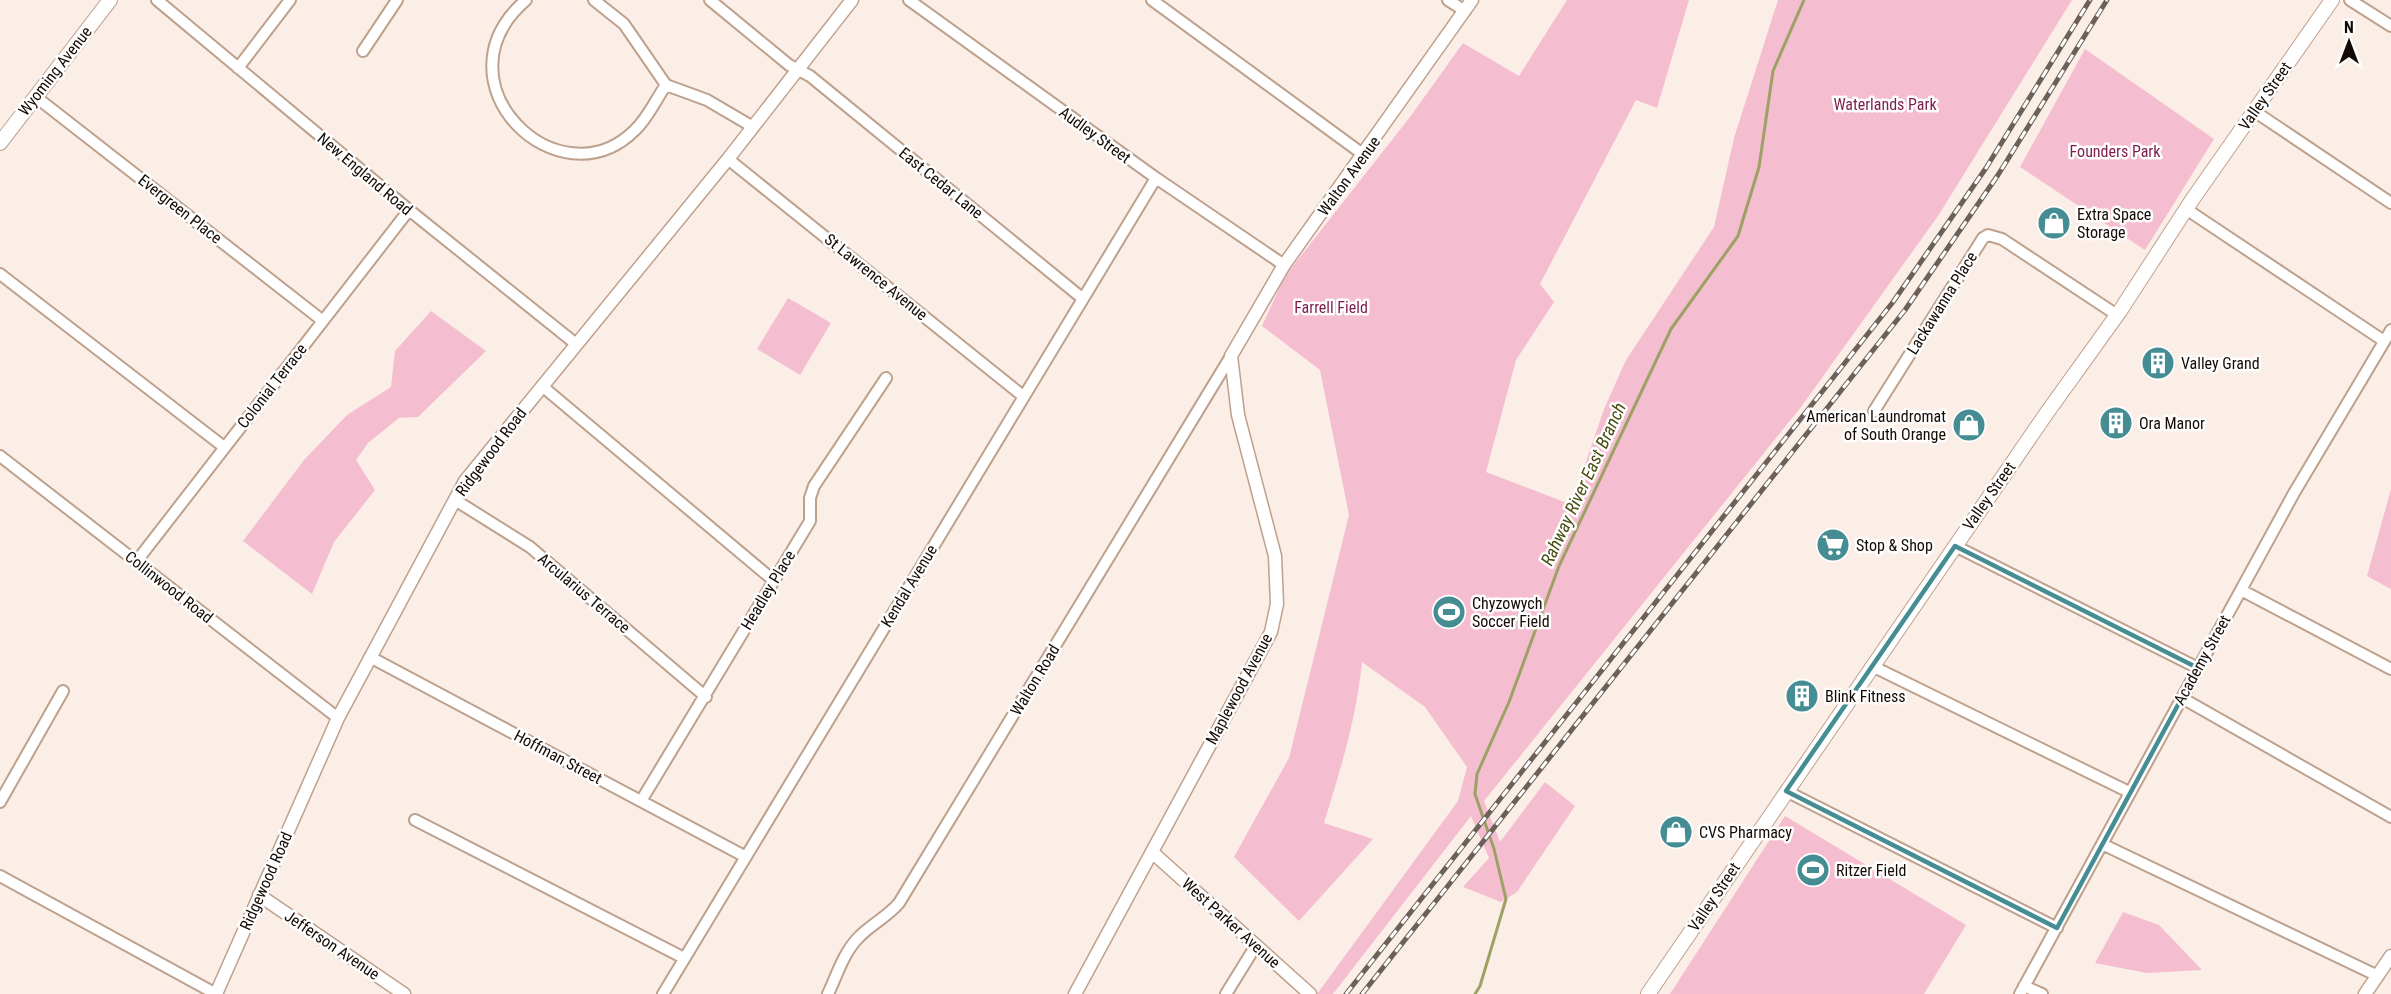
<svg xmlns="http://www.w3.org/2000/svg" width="2391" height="994" font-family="'Roboto Condensed',sans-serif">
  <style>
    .green { fill: #f5bdd0 }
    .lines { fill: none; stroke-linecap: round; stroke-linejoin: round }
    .stream { stroke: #9da165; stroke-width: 3 }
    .minor-casing { stroke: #bea18d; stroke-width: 14 }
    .tertiary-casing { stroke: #bea18d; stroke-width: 15 }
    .secondary-casing { stroke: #bea18d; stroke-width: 16 }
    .minor { stroke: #fff; stroke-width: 10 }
    .tertiary { stroke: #fff; stroke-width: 12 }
    .secondary { stroke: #fff; stroke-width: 14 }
    .rail-casing { stroke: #6c615a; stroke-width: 5 }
    .rail { stroke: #fefefe; stroke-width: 3; stroke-dasharray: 9; stroke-linecap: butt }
    .marked { fill: none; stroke: #458c93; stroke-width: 4.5; stroke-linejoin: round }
    .labels { text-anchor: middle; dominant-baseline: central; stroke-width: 5; stroke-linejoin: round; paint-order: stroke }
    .street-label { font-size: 16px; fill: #140a04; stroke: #fefefe }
    .park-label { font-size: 16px; fill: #7d1d4c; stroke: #fefefe }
    .poi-label { font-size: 16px; fill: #140a04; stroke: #fefefe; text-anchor: start }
    .water-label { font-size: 18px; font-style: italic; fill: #484d0f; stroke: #fefefe }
  </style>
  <rect width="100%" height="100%" fill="#fbeee6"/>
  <path class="green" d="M1567 0H1689L1657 108 1636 100 1540 284 1554 302 1516 360 1486 472 1580 508 1579 482 1604 409 1626 360 1714 227 1734 138 1778 0H2072L1938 216 1801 407 1484 801 1500 842 1545 782 1575 806 1517 892 1501 902 1463 887 1489 858 1471 816 1333 994H1317L1458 801 1467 767 1425 707 1362 662C1356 721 1341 767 1324 823L1373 839 1299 921 1234 857 1289 758 1349 515 1320 370 1262 326 1285 276 1410 117 1463 43 1519 76Z
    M2085 49 2214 139 2145 250 2020 167Z
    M788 298 831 323 800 375 757 349Z
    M431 311 486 351 418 417 399 418 368 443 356 460 375 490 334 542 312 594 243 541 304 460 347 415 391 387 395 351Z
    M2391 489V589L2367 576Z
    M1785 816 1966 925 1924 994H1670Z
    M2123 912 2159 925 2202 970 2147 973 2095 963Z"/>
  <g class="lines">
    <path class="stream" d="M1475 994 1480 986 1506 899 1494 849 1475 794 1477 774 1509 702 1559 566 1671 329 1738 236 1759 167 1773 71 1804 0"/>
    <defs>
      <path id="minor" d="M157 0 409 210 576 344
        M526 0C431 82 559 206 635 130 648 118 656 99 666 85
        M594 0 624 24 666 85 707 100 753 127
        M710 0 789 65 810 76 1082 298
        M909 0 1156 178 1284 265
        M1152 0 1364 155
        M1448 0 1465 11
        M2350 0 2391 26
        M363 51 397 0
        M238 68 290 0
        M36 97 323 321
        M2254 111 2391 203
        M728 159 1023 396
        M2186 209 2384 341
        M0 274 224 447
        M542 386 773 580
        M1874 411 1983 238 1988 235 2002 239 2117 315
        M0 456 338 718
        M455 500 530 547 706 697
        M1955 546 2198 668
        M136 562 409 210
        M2241 590 2391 669
        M370 657 746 857
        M1872 666 2129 792
        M2182 698 2391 817
        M1786 791 2057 928
        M641 801 810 521V498L814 486 886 378
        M0 802 63 691
        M415 820 684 958
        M2102 844 2378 976
        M0 876 216 994
        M2024 986 2042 994
        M663 994 1156 178
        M828 994C837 975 844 951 860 936 872 924 887 917 899 903L1231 356
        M1226 994 1255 947
        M2020 994 2294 493 2391 330"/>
      <path id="tertiary" d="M1152 852 1310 994
        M259 895 404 994
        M216 994 338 718 465 481 728 159 852 0
        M1075 994 1271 632 1277 604 1275 556 1238 415 1231 356 1284 265 1472 0
        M2365 994 2391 956"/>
      <path id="secondary" d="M0 143 110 0
        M1648 994 2046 414 2120 311 2192 200 2332 0"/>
    </defs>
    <use href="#minor" class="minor-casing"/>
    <use href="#tertiary" class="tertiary-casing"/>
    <use href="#secondary" class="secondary-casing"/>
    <use href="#minor" class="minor"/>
    <use href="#tertiary" class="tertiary"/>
    <use href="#secondary" class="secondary"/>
    <defs>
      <path id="rail" d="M1346 994 1893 302 1986 168 2090 0
        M1362 994 1905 310 1998 175 2107 0"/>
    </defs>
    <use href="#rail" class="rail-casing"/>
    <use href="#rail" class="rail"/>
  </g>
  <path class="marked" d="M1955 546 2198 668 2057 928 1786 791Z"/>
  <defs>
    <symbol id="shop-disc" viewBox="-11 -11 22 22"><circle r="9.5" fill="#458c93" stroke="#fefefe"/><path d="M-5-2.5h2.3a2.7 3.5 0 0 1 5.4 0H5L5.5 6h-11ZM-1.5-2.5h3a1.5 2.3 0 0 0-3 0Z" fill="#fff"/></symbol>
    <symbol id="building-disc" viewBox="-11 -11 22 22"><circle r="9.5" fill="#458c93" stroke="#fefefe"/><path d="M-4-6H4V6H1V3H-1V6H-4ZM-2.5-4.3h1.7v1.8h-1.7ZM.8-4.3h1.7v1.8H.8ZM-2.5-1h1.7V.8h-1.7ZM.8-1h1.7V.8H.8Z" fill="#fff"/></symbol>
    <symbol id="supermarket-disc" viewBox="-11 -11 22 22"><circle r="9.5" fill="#458c93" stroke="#fefefe"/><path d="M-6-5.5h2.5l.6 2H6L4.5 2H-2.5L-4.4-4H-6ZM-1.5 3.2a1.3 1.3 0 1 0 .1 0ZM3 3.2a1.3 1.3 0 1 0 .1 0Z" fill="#fff"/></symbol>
    <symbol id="stadium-disc" viewBox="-11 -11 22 22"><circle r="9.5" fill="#458c93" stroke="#fefefe"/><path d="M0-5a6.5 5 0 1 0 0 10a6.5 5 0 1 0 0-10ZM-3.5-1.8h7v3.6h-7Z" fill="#fff"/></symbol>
  </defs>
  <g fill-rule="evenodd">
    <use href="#shop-disc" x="2035" y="204" width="38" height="38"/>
    <use href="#building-disc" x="2139" y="344" width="38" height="38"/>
    <use href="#building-disc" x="2097" y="404" width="38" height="38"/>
    <use href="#shop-disc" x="1950" y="406" width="38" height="38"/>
    <use href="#supermarket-disc" x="1814" y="526" width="38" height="38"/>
    <use href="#stadium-disc" x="1430" y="593" width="38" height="38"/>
    <use href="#building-disc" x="1783" y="677" width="38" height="38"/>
    <use href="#shop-disc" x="1657" y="813" width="38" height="38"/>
    <use href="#stadium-disc" x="1794" y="851" width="38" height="38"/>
  </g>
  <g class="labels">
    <g class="street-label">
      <text transform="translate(55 71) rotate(-52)">Wyoming Avenue</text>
      <text transform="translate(2265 96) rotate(-55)">Valley Street</text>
      <text transform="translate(1095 135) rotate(36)">Audley Street</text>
      <text transform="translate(365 174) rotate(40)">New England Road</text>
      <text transform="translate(1349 176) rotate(-54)">Walton Avenue</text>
      <text transform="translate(941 183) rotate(39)">East Cedar Lane</text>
      <text transform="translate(180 209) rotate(38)">Evergreen Place</text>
      <text transform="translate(876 277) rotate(39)">St Lawrence Avenue</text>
      <text transform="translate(1942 303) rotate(-58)">Lackawanna Place</text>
      <text transform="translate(272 386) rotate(-52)">Colonial Terrace</text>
      <text transform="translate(491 452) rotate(-53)">Ridgewood Road</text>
      <text transform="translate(1989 496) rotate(-55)">Valley Street</text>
      <text transform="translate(909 586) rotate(-59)">Kendal Avenue</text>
      <text transform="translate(169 587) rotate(38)">Collinwood Road</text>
      <text transform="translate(768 590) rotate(-59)">Headley Place</text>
      <text transform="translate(584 593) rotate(40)">Arcularius Terrace</text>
      <text transform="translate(2202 660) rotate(-61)">Academy Street</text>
      <text transform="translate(1035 680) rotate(-59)">Walton Road</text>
      <text transform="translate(1239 689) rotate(-62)">Maplewood Avenue</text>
      <text transform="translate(558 757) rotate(28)">Hoffman Street</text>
      <text transform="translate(266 881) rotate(-66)">Ridgewood Road</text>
      <text transform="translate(1714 897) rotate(-56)">Valley Street</text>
      <text transform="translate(1231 923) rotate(42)">West Parker Avenue</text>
      <text transform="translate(332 945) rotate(34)">Jefferson Avenue</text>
    </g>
    <g class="park-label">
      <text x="1885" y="104">Waterlands Park</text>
      <text x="2115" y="151">Founders Park</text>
      <text x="1331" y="307">Farrell Field</text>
    </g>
    <g class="poi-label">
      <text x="2077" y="214">Extra Space<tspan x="2077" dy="18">Storage</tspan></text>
      <text x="2181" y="363">Valley Grand</text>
      <text x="1946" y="416" text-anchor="end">American Laundromat<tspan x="1946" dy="18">of South Orange</tspan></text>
      <text x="2139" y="423">Ora Manor</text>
      <text x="1856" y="545">Stop &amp; Shop</text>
      <text x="1472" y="603">Chyzowych<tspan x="1472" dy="18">Soccer Field</tspan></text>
      <text x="1825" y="696">Blink Fitness</text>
      <text x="1699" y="832">CVS Pharmacy</text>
      <text x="1836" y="870">Ritzer Field</text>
    </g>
    <g class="water-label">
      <text transform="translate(1583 484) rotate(-65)">Rahway River East Branch</text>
    </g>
  </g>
  <g transform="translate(2349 42)" stroke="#fefefe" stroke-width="4.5" paint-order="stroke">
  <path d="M0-4.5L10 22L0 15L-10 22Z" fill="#140a04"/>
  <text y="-9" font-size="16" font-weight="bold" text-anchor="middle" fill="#140a04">N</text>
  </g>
</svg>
